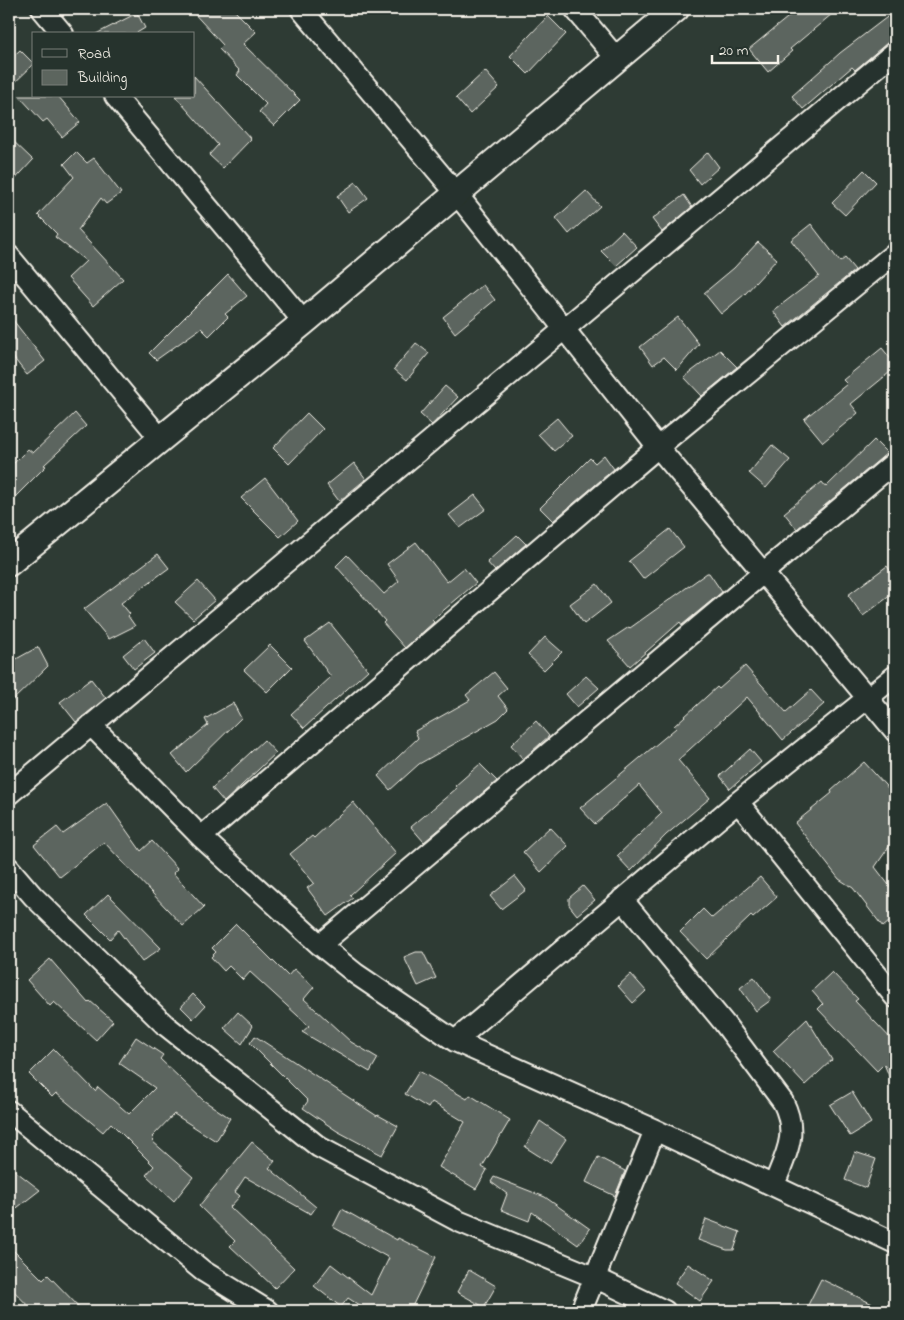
<svg xmlns="http://www.w3.org/2000/svg" width="904" height="1320" font-family="'Indie Flower',sans-serif">
  <style>
    .building { fill: #5c655e; stroke: #f4f1e8 }
    .lines { fill: none; stroke-linecap: round; stroke-linejoin: round }
    .minor-casing { stroke: #f4f1e8; stroke-width: 24 }
    .tertiary-casing { stroke: #f4f1e8; stroke-width: 29 }
    .minor { stroke: #26332d; stroke-width: 20 }
    .tertiary { stroke: #26332d; stroke-width: 25 }
  </style>
  <rect width="100%" height="100%" fill="#2e3b34"/>
  <filter id="ink" filterUnits="userSpaceOnUse"><feTurbulence type="fractalNoise" baseFrequency=".02" numOctaves="2"/><feDisplacementMap in="SourceGraphic" scale="10" xChannelSelector="R" yChannelSelector="G"/><feConvolveMatrix kernelMatrix="1 2 1 2 8 2 1 2 1" color-interpolation-filters="sRGB"/></filter>
  <g filter="url(#ink)">
    <path class="building" d="M190 9H233L256 32 243 44 300 100 274 126 259 112 266 104 237 75 240 71 219 49 223 45Z
      M798 9H838L790 49 792 51 768 72 749 49Z
      M895 11V40L887 43 855 70 852 67 803 109 792 96 840 53Z
      M137 13 145 28 135 34H96Z
      M548 16 566 34 528 74 510 56Z
      M20 50 34 64 9 88V60Z
      M485 71 499 87 470 114 456 98Z
      M194 76 251 139 223 168 209 155 218 145 175 96H194Z
      M19 96H58L80 122 62 137 47 119 43 122Z
      M9 137 33 160 9 186Z
      M76 152 87 163 94 158 121 193 106 204 101 198 78 230 123 279 93 306 68 278 86 261 55 237 57 234 38 215 74 177 64 164Z
      M708 152 719 167 700 184 689 170Z
      M864 170 876 182 845 215 832 203Z
      M356 182 368 198 348 212 337 196Z
      M586 191 600 206 569 234 556 218Z
      M684 195 692 207 662 232 652 219Z
      M811 224 840 262 845 258 855 270 785 327 773 311 819 276 791 240Z
      M622 231 637 247 616 266 601 251Z
      M758 242 777 259 745 294 721 314 704 293 734 268Z
      M228 274 247 296 225 314 228 317 209 336 201 328 156 360 149 353Z
      M483 285 495 300 455 333 443 317Z
      M9 315 45 361 27 375 9 352Z
      M678 317 699 344 677 370 664 357 653 365 640 347Z
      M416 343 429 353 407 380 394 369Z
      M882 348 895 364V368L851 404 858 413 823 442 804 419 847 384 843 380Z
      M720 350 737 367 702 396 684 377Z
      M445 386 458 397 432 425 420 414Z
      M75 413 86 426 44 465 46 466 9 503V468L28 449 33 453Z
      M307 413 323 429 289 464 273 448Z
      M557 418 572 436 554 451 538 434Z
      M874 440 887 453 797 529 784 513 822 482 826 487Z
      M772 445 790 460 766 488 749 473Z
      M604 455 614 469 553 521 540 508 590 458 595 463Z
      M354 463 366 479 339 501 327 485Z
      M265 478 298 521 280 537 241 498Z
      M475 495 486 509 460 528 449 515Z
      M670 529 684 547 643 579 629 561Z
      M517 535 526 544 495 571 487 562Z
      M416 542 447 582 464 568 476 583 432 620 434 622 405 648 383 623 385 621 336 566 347 555 384 594 399 581 387 564Z
      M158 554 169 568 121 603 130 614 128 616 135 626 109 639 84 609Z
      M887 566 895 577V592L863 616 848 595Z
      M707 573H709L722 592 682 625 680 622 630 666 608 641 629 627 630 628Z
      M198 581 215 600 193 619 175 602Z
      M597 584 611 603 584 624 570 604Z
      M330 623 368 670 304 728 291 714 331 677 305 641Z
      M545 637 562 652 544 670 528 655Z
      M144 638 155 653 134 669 123 655Z
      M270 645 292 667 267 692 244 670Z
      M38 647 48 666 9 704V663Z
      M745 666 786 712 811 690 824 704 783 740 747 697 678 760 710 798 666 835 631 871 617 856 662 813 639 785 595 824 580 808 676 728 674 726 717 687 719 689Z
      M494 672 507 688 498 696 508 709 498 719 419 764 390 790 378 776 418 738 415 731 470 700 466 695Z
      M586 676 599 688 577 707 566 694Z
      M91 679 106 698 76 722 60 702Z
      M233 703 241 718 186 772 172 755 208 725 205 719Z
      M536 721 549 736 523 759 511 745Z
      M264 740 276 753 224 802 212 788Z
      M750 749 761 762 730 789 720 776Z
      M864 762 895 796V838L875 867 895 893V917L883 927 853 888 839 879 795 823 832 793 831 791Z
      M480 764 497 781 424 842 411 827 457 788 455 786Z
      M353 802 396 853 350 895 353 898 328 916 307 888 314 883 290 854 312 836 314 838Z
      M107 803 141 851 152 841 178 869 173 873 204 907 183 926 104 842 60 877 34 845 57 827 63 834Z
      M550 827 568 846 541 872 523 852Z
      M515 876 526 890 501 909 490 896Z
      M760 877 777 897 753 918 751 916 706 959 680 932 703 909 712 918Z
      M583 886 595 900 577 915 569 905V898Z
      M108 894 161 948 142 962 118 930 110 939 86 915Z
      M236 924 288 976 294 969 314 987 304 999 351 1042 378 1058 370 1072 302 1032 309 1026 250 972 243 980 229 966 224 971 211 957 216 952 212 948Z
      M416 952H423L436 978 418 986 404 957Z
      M50 959 88 1003 90 1001 113 1021 96 1040 54 1002 50 1006 27 980Z
      M832 972 858 999 855 1001 895 1043V1090L884 1064 877 1071 818 1009 823 1004 812 991Z
      M631 974 646 991 633 1003 618 986Z
      M754 977 771 1000 756 1011 740 988Z
      M193 994 205 1006 193 1019 181 1007Z
      M238 1012 253 1026 242 1044 224 1028Z
      M807 1019 832 1060 805 1085 773 1051Z
      M255 1036 377 1116 378 1115 398 1126 382 1155 337 1131 303 1108 308 1101 250 1043Z
      M136 1037 163 1055 160 1059 203 1100 230 1118 216 1141 174 1114 152 1137 154 1139 152 1141 193 1177 174 1201 146 1175 154 1166 111 1123 103 1132 56 1093 52 1097 29 1074 54 1049 95 1091 98 1087 129 1114 155 1088 119 1063Z
      M419 1071 467 1099 470 1095 510 1120 482 1167 487 1170 476 1189 439 1167 465 1122 432 1102 428 1108 405 1094Z
      M852 1092 871 1123 850 1136 830 1105Z
      M540 1121 566 1139 550 1163 525 1147Z
      M252 1142 275 1161 269 1168 316 1207 311 1214 245 1177 235 1192 240 1196 230 1207 294 1268 275 1288 230 1246 235 1241 199 1206Z
      M855 1152 876 1159 866 1188 845 1180Z
      M598 1157 625 1171 615 1196 586 1182Z
      M9 1166 40 1190 9 1214Z
      M494 1177 545 1197 590 1229 578 1245 532 1212 529 1221 501 1210 507 1194 491 1182Z
      M342 1209 397 1240 398 1238 436 1257 410 1311H364L365 1309 348 1298 341 1307 314 1286 331 1264 371 1295 389 1258 333 1227Z
      M706 1219 740 1232 734 1250H727L698 1240Z
      M9 1246 43 1280 48 1275 83 1311H33L9 1286Z
      M688 1264 714 1281 700 1301 675 1283Z
      M469 1270 496 1286 484 1307 457 1292Z
      M821 1279 887 1311H805Z"/>
    <g class="lines">
      <defs>
        <path id="minor" d="M42 9 63 34
          M301 9 456 193 658 447 895 731
          M575 9 616 58
          M115 96 304 322
          M9 256 160 438
          M91 725 201 837 320 945 356 974 455 1041 655 1130 895 1243
          M9 794 895 52
          M738 802 895 997
          M201 837 658 447 895 253
          M9 868 33 896 164 1024 319 1147 458 1221 594 1277 665 1311
          M622 899 724 1023 783 1102C799 1134 786 1154 774 1185
          M320 945 895 462
          M455 1041 738 802 895 676
          M9 1111 203 1271 268 1311
          M581 1311 655 1130"/>
        <path id="tertiary" d="M9 563 304 322 676 9"/>
      </defs>
      <use href="#minor" class="minor-casing"/>
      <use href="#tertiary" class="tertiary-casing"/>
      <use href="#minor" class="minor"/>
      <use href="#tertiary" class="tertiary"/>
    </g>
  </g>
  <rect width="904" height="1320" fill="none" stroke="#26332d" stroke-width="30"/>
  <rect x="15" y="15" width="874" height="1290" fill="none" stroke="#f4f1e8" stroke-width="2" filter="url(#ink)"/>
  <rect x="32" y="32" width="162" height="65" fill="#26332d" stroke="#787f78"/>
  <rect x="42" y="49" width="25" height="8" fill="#26332d" stroke="#787f78"/>
  <text x="78" y="58" font-size="15" fill="#f4f1e8">Road</text>
  <rect x="42" y="70" width="25" height="15" fill="#5c655e" stroke="#787f78"/>
  <text x="78" y="82" font-size="15" fill="#f4f1e8">Building</text>
  <path d="M712 55v8h66v-8" fill="none" stroke="#f4f1e8" stroke-width="2.5"/>
  <text x="719" y="55" font-size="15" fill="#f4f1e8" stroke="#26332d" stroke-width="4" paint-order="stroke">20 m</text>
</svg>
